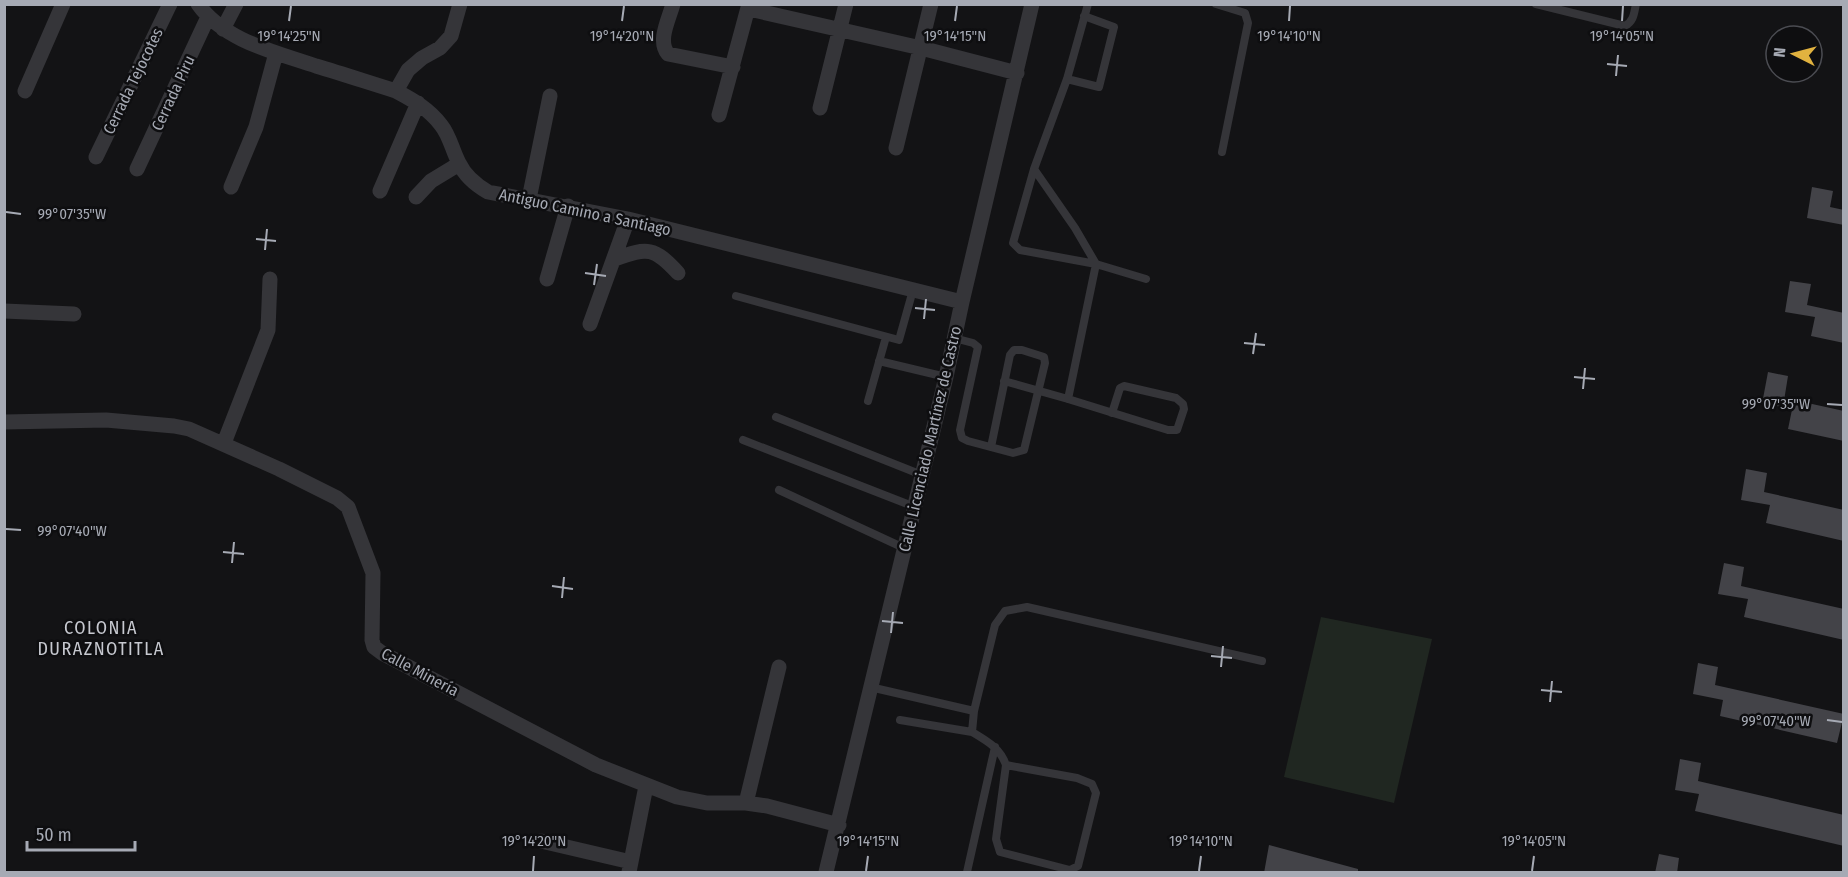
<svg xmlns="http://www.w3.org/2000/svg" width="1848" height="877" font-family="'Fira Sans Condensed',sans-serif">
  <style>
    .green { fill: #202721 }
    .building { fill: #434348 }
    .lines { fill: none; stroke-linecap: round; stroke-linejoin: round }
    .service { stroke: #353539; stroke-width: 8 }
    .minor { stroke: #353539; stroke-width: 15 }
    .ticks { fill: none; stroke: #a6aab4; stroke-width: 2 }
    .labels { text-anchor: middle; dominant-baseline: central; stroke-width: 5; stroke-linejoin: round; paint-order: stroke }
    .street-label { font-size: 16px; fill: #a6aab4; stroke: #0e0e10 }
    .neighbourhood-label { font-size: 18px; letter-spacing: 1.5px; fill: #c7c9d0; stroke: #0e0e10 }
    .ticks-label { font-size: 15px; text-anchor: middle; fill: #a6aab4; stroke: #0e0e10; stroke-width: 5; stroke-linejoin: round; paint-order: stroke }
  </style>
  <rect width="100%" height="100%" fill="#131315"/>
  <path class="green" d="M1321 617 1432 639 1394 803 1284 777Z"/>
  <path class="building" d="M1812 187 1833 191 1830 207 1844 210V225L1807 218Z
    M1790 281 1811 284 1807 305 1844 313V343L1811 336 1815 317 1785 312Z
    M1768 372 1788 376 1783 407 1762 404Z
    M1794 400 1844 411V441L1788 429Z
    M1746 469 1767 473 1764 492 1844 510V541L1766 523 1770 505 1741 500Z
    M1724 563 1744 567 1741 586 1844 609V640L1744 617 1748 599 1718 594Z
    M1698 663 1718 667 1715 685 1844 714 1837 743 1720 716 1723 700 1693 694Z
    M1680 759 1701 763 1698 781 1844 815V846L1695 811 1699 794 1675 790Z
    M1269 845 1358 869V873H1264Z
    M1659 854 1679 858 1677 873H1655Z"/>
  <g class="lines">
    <path class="service" d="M1088 4 1067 79 1034 169 1075 228 1096 264 1146 279
      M1216 4 1245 13 1248 23 1222 152
      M1536 4 1625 26C1634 21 1634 13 1636 4
      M1067 79 1099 87 1114 27 1084 16
      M1034 169 1013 243 1020 250 1096 264 1068 399
      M736 296 899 340 913 290
      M954 338 973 343 978 347 960 430 962 438 968 441 1013 453 1024 450 1045 363 1044 357 1022 350H1014L1010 355 991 447
      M879 361 946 377
      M1004 381 1068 399 1168 430H1177L1184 409 1183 404 1176 398 1124 386 1120 388 1112 413
      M868 401 886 337
      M776 417 922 475
      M743 440 915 507
      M779 490 904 548
      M870 687 974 711 995 625 1005 611 1027 607 1262 661
      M900 720 972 732 974 711
      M972 732C987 741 1000 748 1006 765L996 839 1000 852 1070 870 1078 866 1096 793 1092 784 1077 778 1006 765
      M967 872 995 747"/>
    <path class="minor" d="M198 4C224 41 275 52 316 66 343 74 370 83 396 91 413 100 429 109 441 125 450 136 452 150 459 163 465 176 476 185 488 192L628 219 962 302
      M673 4C669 19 657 41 668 54L733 67
      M749 9 921 48 1017 73
      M223 29 236 4
      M25 91 63 4
      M396 91 408 70 422 58 440 48 451 36 460 4
      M820 108 846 4
      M719 115 749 4
      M896 148 931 4
      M96 157 170 4
      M137 169 208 17
      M231 187 256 127 276 53
      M380 191 418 103
      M416 197 431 181 459 164
      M529 199 550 96
      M615 259C648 247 654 247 678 273
      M547 279 568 206
      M4 311 74 314
      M590 324 628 219
      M4 422 106 420 174 426 189 429 279 469 337 498 348 507 373 573 372 640 374 647 382 653 596 765 677 797 707 803H746L767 806 839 825
      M224 443 268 330 270 279
      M746 803 779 667
      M541 841 631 862
      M629 872 646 786
      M826 872 946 377 962 302 1032 4"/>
  </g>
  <path class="ticks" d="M289 21 291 6M622 21 624 6M955 21 957 6M1289 21 1290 6M1622 21 1623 6M1607 64 1627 66M1616 76 1618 55M6 212 21 214M256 239 276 241M265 250 267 229M585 273 606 276M594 285 597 264M915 308 935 310M924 319 926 299M1244 343 1265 345M1253 354 1256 333M1574 377 1595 379M1583 389 1585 368M1827 404 1842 405M6 529 21 530M223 552 244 554M232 563 234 542M552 586 573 589M562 598 564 577M882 621 903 623M891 633 893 612M1211 656 1232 658M1221 667 1223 646M1541 690 1562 692M1550 702 1552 681M1827 720 1842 722M533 871 534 856M866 871 868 856M1199 871 1201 856M1532 871 1534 856"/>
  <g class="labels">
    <g class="street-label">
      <text transform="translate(133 81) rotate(-64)">Cerrada Tejocotes</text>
      <text transform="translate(173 93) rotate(-65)">Cerrada Piru</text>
      <text transform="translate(585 212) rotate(12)">Antiguo Camino a Santiago</text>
      <text transform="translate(930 439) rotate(-77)">Calle Licenciado Martínez de Castro</text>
      <text transform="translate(420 672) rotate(28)">Calle Minería</text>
    </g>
    <g class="neighbourhood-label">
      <text x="101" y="628">COLONIA<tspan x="101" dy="21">DURAZNOTITLA</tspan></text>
    </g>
  </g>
  <g class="ticks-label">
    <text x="289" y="41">19°14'25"N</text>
    <text x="622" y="41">19°14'20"N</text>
    <text x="955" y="41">19°14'15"N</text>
    <text x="1289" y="41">19°14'10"N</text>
    <text x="1622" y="41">19°14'05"N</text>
    <text x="72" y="219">99°07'35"W</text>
    <text x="1776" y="409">99°07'35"W</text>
    <text x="72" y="536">99°07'40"W</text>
    <text x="1776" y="726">99°07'40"W</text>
    <text x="534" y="846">19°14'20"N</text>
    <text x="868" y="846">19°14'15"N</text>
    <text x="1201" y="846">19°14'10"N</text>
    <text x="1534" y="846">19°14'05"N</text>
  </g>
  <rect width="1848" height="877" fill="none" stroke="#a6aab4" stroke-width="12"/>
  <g transform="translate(1794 54) rotate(276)"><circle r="28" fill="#0e0e10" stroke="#4b4c52" stroke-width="1.5"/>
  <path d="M0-4.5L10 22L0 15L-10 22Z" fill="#e1b23f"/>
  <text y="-9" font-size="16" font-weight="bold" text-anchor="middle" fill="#a6aab4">N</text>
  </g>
  <path d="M27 841v9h108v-9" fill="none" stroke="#a6aab4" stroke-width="3"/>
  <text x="36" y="841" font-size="18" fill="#a6aab4" stroke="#0e0e10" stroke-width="4.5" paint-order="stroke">50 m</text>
</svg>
